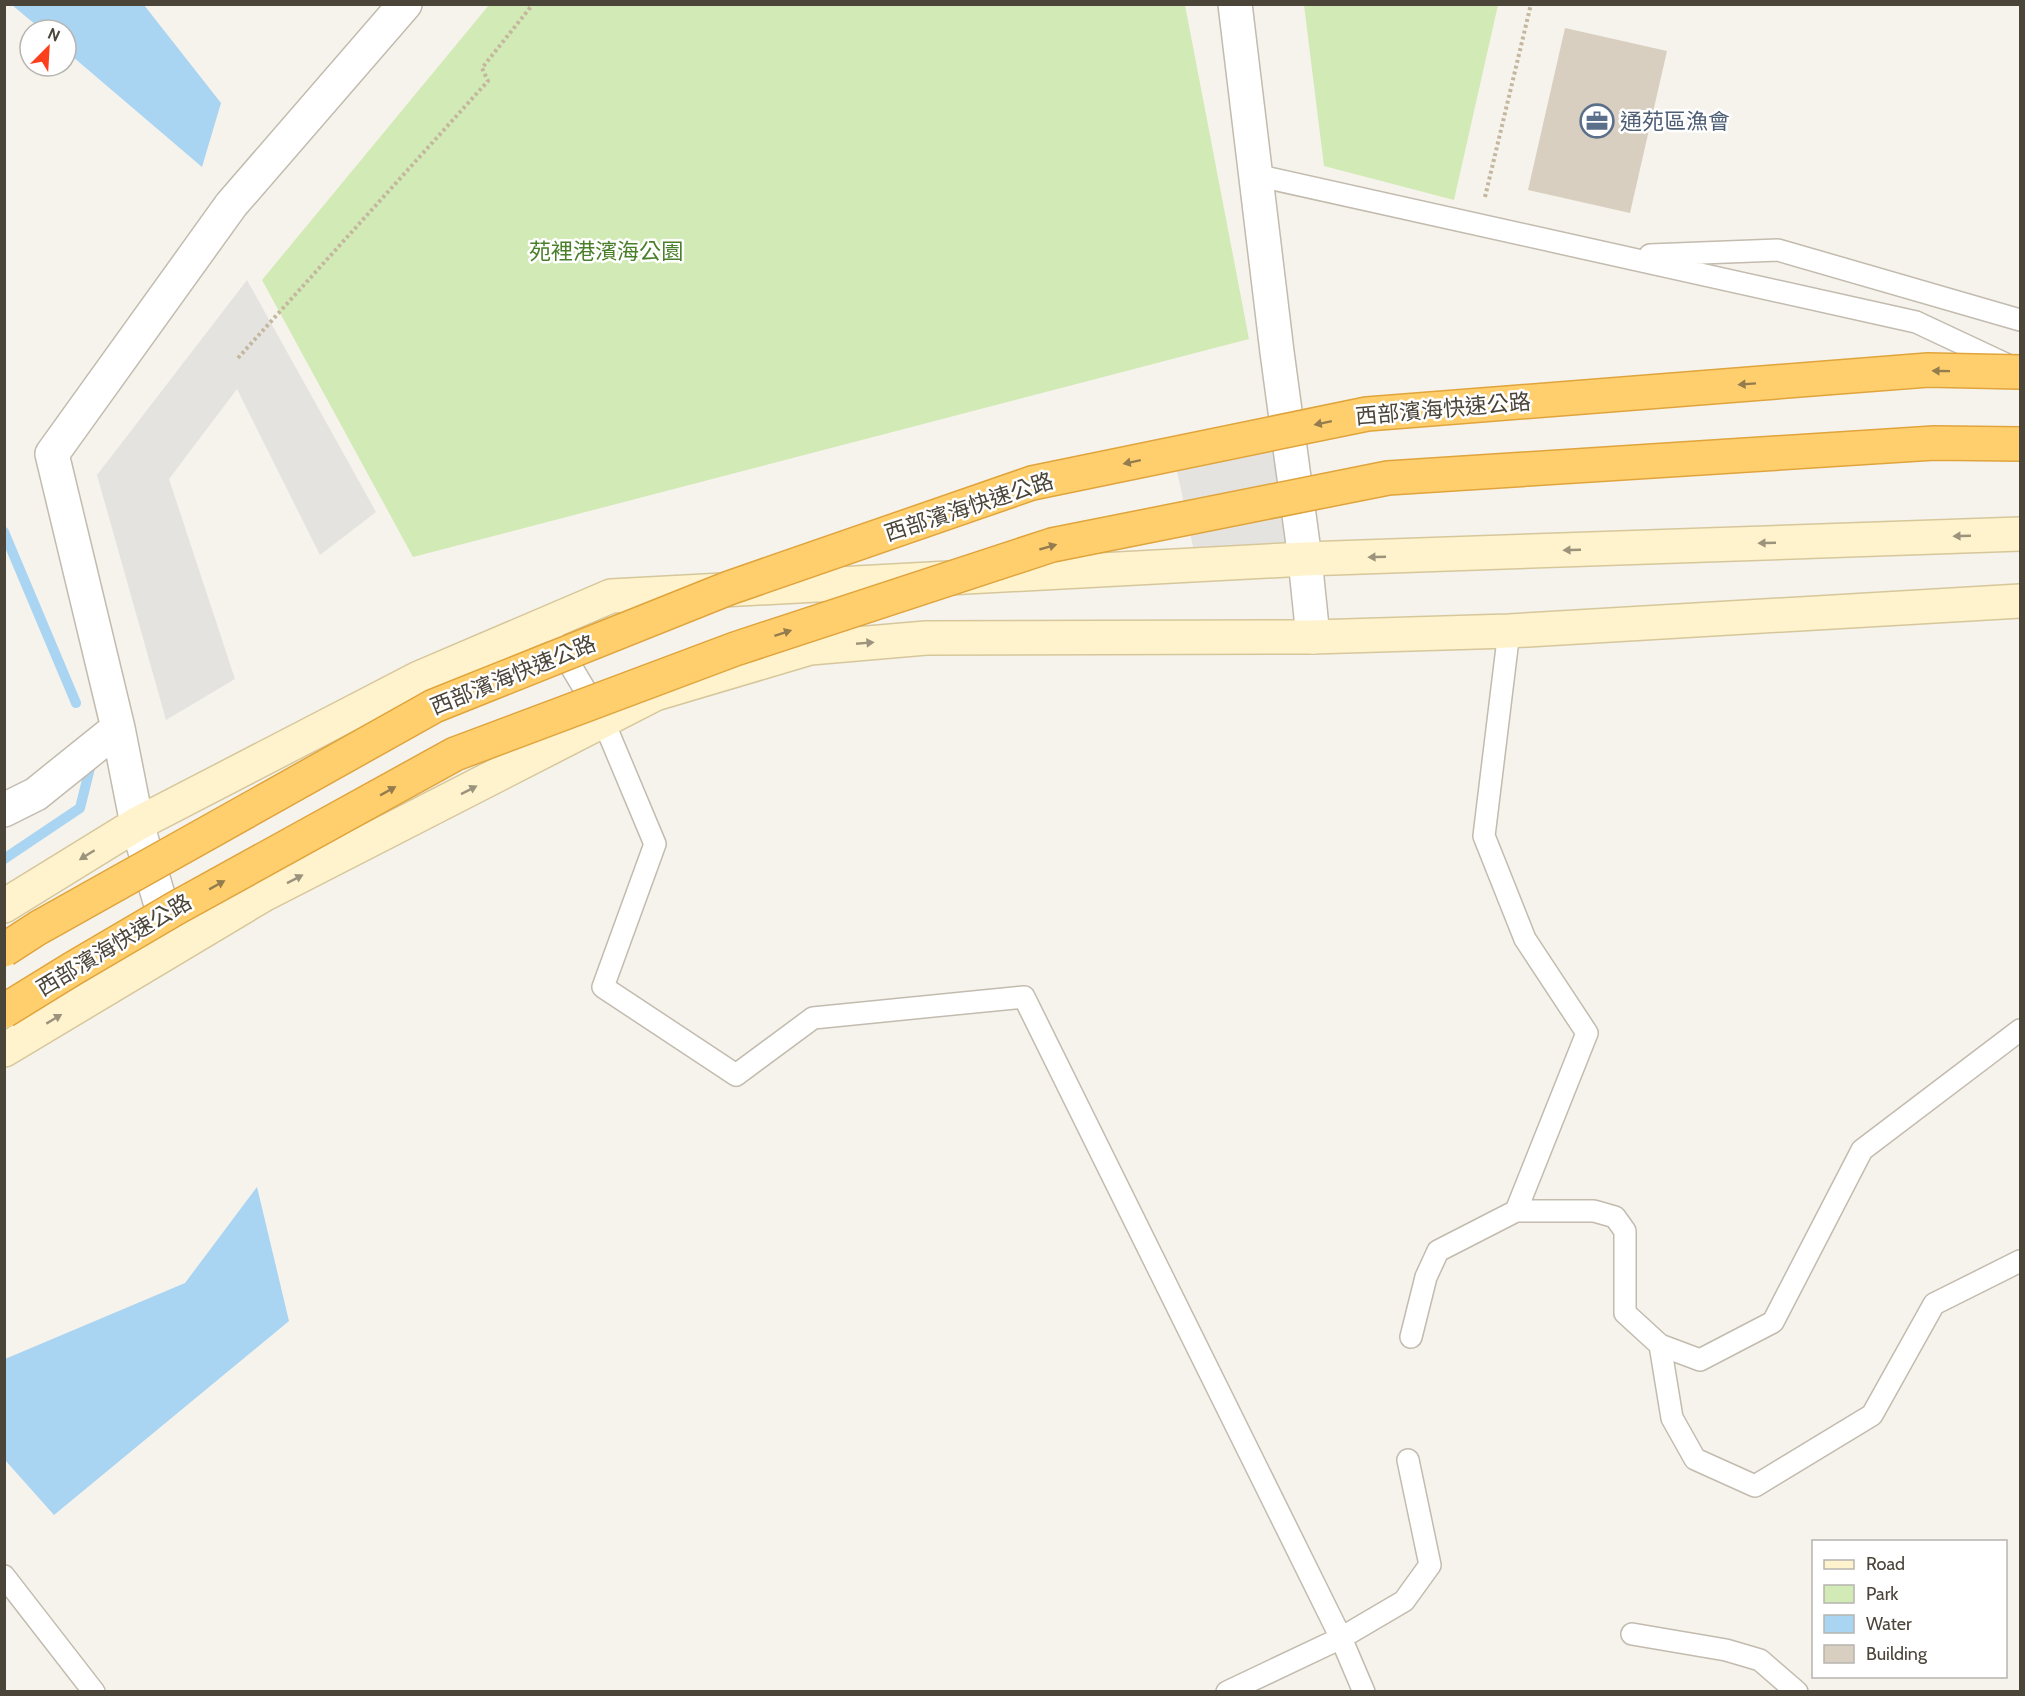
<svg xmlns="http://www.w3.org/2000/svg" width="2025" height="1696" font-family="Cabin,'Noto Sans TC',sans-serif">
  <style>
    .green { fill: #d2eab5 }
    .parking { fill: #e5e3e0 }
    .water { fill: #a9d4f2 }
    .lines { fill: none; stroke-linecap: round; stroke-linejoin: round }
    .stream { stroke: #a9d4f2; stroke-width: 10 }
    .building { fill: #d8cfc1 }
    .lane-casing { stroke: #c2bbae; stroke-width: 24 }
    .street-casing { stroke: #c2bbae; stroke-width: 36 }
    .secondary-casing { stroke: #d6c79b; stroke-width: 36 }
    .path { stroke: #c4b79f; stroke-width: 4; stroke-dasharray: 3 3; stroke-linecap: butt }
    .lane { stroke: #fff; stroke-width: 21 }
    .street { stroke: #fff; stroke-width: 33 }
    .secondary { stroke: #fff3cd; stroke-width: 33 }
    .highway-bridge-casing { stroke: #e0a43c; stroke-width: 36; stroke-linecap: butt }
    .highway-bridge { stroke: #ffcf6e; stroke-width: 33 }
    .oneway { fill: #937c4e }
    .oneway2 { fill: #9c937c }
    .labels { text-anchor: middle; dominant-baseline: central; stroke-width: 5; stroke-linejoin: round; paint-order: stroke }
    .service-label { font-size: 22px; fill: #4e5e75; stroke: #fff; text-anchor: start }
    .park-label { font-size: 22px; fill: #4a7f2a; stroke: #fff }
    .street-label { font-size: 22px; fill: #4b4439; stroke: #fff }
  </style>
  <rect width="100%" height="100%" fill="#f6f3ec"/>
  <path class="green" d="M489 5H1185L1249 339 413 557 262 280Z
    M1304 5H1498L1454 200 1324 166Z"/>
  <path class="parking" d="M247 280 376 512 320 555 237 389 169 479 235 679 166 720 97 475Z
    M1276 447 1285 546 1193 547 1176 466Z"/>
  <path class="water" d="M12 5H144L221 103 202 167 66 51V30H42Z
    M257 1187 289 1321 54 1515 5 1460V1359L185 1283Z"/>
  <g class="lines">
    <path class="stream" d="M4 532 76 703
      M4 859 80 808 92 760"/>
  </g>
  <path class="building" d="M1565 28 1667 51 1630 213 1528 190Z"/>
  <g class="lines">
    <defs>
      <path id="lane" d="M1255 175 1916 322 2012 367
        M1650 255 1778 250 2020 320
        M1509 631 1484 836 1525 939 1587 1033 1516 1211H1594L1615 1217 1625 1231V1313L1660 1345 1672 1418 1695 1459 1755 1486 1872 1415 1934 1304 2020 1261
        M557 643 603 720 655 844 603 987 736 1075 813 1018 1024 997 1341 1638 1364 1692
        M1411 1337 1426 1277 1438 1251 1516 1211
        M1660 1345 1700 1360 1773 1322 1862 1150 2020 1030
        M4 1576 94 1692
        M1632 1634 1726 1650 1760 1660 1797 1692
        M1227 1692 1341 1638 1404 1601 1430 1565 1408 1460"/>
      <path id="street" d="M1235 4 1277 352 1305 559 1313 637
        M4 810 36 794 118 728
        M172 942 137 824 118 728 52 454 231 205 405 4"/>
      <path id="secondary" d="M4 906 137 824 419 678 611 596 1305 559 2020 534
        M4 1050 263 895 655 694 810 648 926 638 1313 637 1509 631 2020 601"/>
    </defs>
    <use href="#lane" class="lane-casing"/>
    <use href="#street" class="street-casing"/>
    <use href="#secondary" class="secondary-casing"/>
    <path class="path" d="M1485 197 1531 4
      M238 358 488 81 482 68 533 4"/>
    <use href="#lane" class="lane"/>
    <use href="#street" class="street"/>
    <use href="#secondary" class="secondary"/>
    <defs>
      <path id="highway-bridge" d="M4 950 38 928 434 706 729 588 1032 483 1367 414 1928 370 2020 372
        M4 1011 72 969 176 908 455 754 735 649 1052 545 1388 478 1934 443 2020 444"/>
    </defs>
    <use href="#highway-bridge" class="highway-bridge-casing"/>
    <use href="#highway-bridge" class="highway-bridge"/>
  </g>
  <defs><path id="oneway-solid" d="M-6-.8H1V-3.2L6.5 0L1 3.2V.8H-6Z" transform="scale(1.5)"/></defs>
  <g class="oneway">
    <use href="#oneway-solid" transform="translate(1941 371) rotate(-179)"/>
    <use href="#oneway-solid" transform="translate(1747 384) rotate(176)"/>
    <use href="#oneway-solid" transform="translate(1323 423) rotate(168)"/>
    <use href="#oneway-solid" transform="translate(1132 462) rotate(168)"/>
    <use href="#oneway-solid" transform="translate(1048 547) rotate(-16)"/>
    <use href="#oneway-solid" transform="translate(783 633) rotate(-18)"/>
    <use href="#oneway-solid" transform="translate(388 791) rotate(-29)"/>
    <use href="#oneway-solid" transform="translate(217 885) rotate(-29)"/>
  </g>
  <g class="oneway2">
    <use href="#oneway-solid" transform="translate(1962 536) rotate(178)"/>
    <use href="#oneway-solid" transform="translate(1767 543) rotate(178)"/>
    <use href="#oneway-solid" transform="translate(1572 550) rotate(178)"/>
    <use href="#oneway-solid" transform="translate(1377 557) rotate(178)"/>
    <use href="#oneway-solid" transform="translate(865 643) rotate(-5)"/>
    <use href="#oneway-solid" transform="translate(469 790) rotate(-27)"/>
    <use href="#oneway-solid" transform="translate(87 855) rotate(148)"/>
    <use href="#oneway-solid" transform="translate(295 879) rotate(-27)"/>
    <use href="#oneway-solid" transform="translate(54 1019) rotate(-31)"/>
  </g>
  <defs>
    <symbol id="office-ring" viewBox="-11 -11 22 22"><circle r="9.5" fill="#fff" stroke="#5c6f8a" stroke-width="1.5"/><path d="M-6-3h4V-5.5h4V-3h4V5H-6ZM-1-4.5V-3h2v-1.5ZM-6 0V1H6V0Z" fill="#5c6f8a"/></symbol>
  </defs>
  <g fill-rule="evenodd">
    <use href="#office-ring" x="1578" y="102" width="38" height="38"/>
  </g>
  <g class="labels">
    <g class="service-label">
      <text x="1620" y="121">通苑區漁會</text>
    </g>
    <g class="park-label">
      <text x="606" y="251">苑裡港濱海公園</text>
    </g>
    <g class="street-label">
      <text transform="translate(1443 409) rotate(-5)">西部濱海快速公路</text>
      <text transform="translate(969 507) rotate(-18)">西部濱海快速公路</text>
      <text transform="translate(513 675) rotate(-22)">西部濱海快速公路</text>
      <text transform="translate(114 945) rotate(-31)">西部濱海快速公路</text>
    </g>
  </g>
  <rect width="2025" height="1696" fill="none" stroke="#4b4439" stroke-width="12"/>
  <rect x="1812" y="1540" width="195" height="138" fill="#ffffff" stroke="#b7b4b0" stroke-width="1.5"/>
  <rect x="1824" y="1560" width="30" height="9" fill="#fff3cd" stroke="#b7b4b0" stroke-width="1.5"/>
  <text x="1866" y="1570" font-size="18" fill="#4b4439">Road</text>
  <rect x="1824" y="1585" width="30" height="18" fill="#d2eab5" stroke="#b7b4b0" stroke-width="1.5"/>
  <text x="1866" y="1600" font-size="18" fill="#4b4439">Park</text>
  <rect x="1824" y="1615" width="30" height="18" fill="#a9d4f2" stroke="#b7b4b0" stroke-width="1.5"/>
  <text x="1866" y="1630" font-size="18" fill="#4b4439">Water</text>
  <rect x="1824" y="1645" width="30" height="18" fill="#d8cfc1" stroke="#b7b4b0" stroke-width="1.5"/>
  <text x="1866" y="1660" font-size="18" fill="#4b4439">Building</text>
  <g transform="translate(48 48) rotate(24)"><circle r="28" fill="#ffffff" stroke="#b7b4b0" stroke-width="1.5"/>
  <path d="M0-4.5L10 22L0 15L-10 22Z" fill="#fc3f1d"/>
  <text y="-9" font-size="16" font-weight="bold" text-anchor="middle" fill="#4b4439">N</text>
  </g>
</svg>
